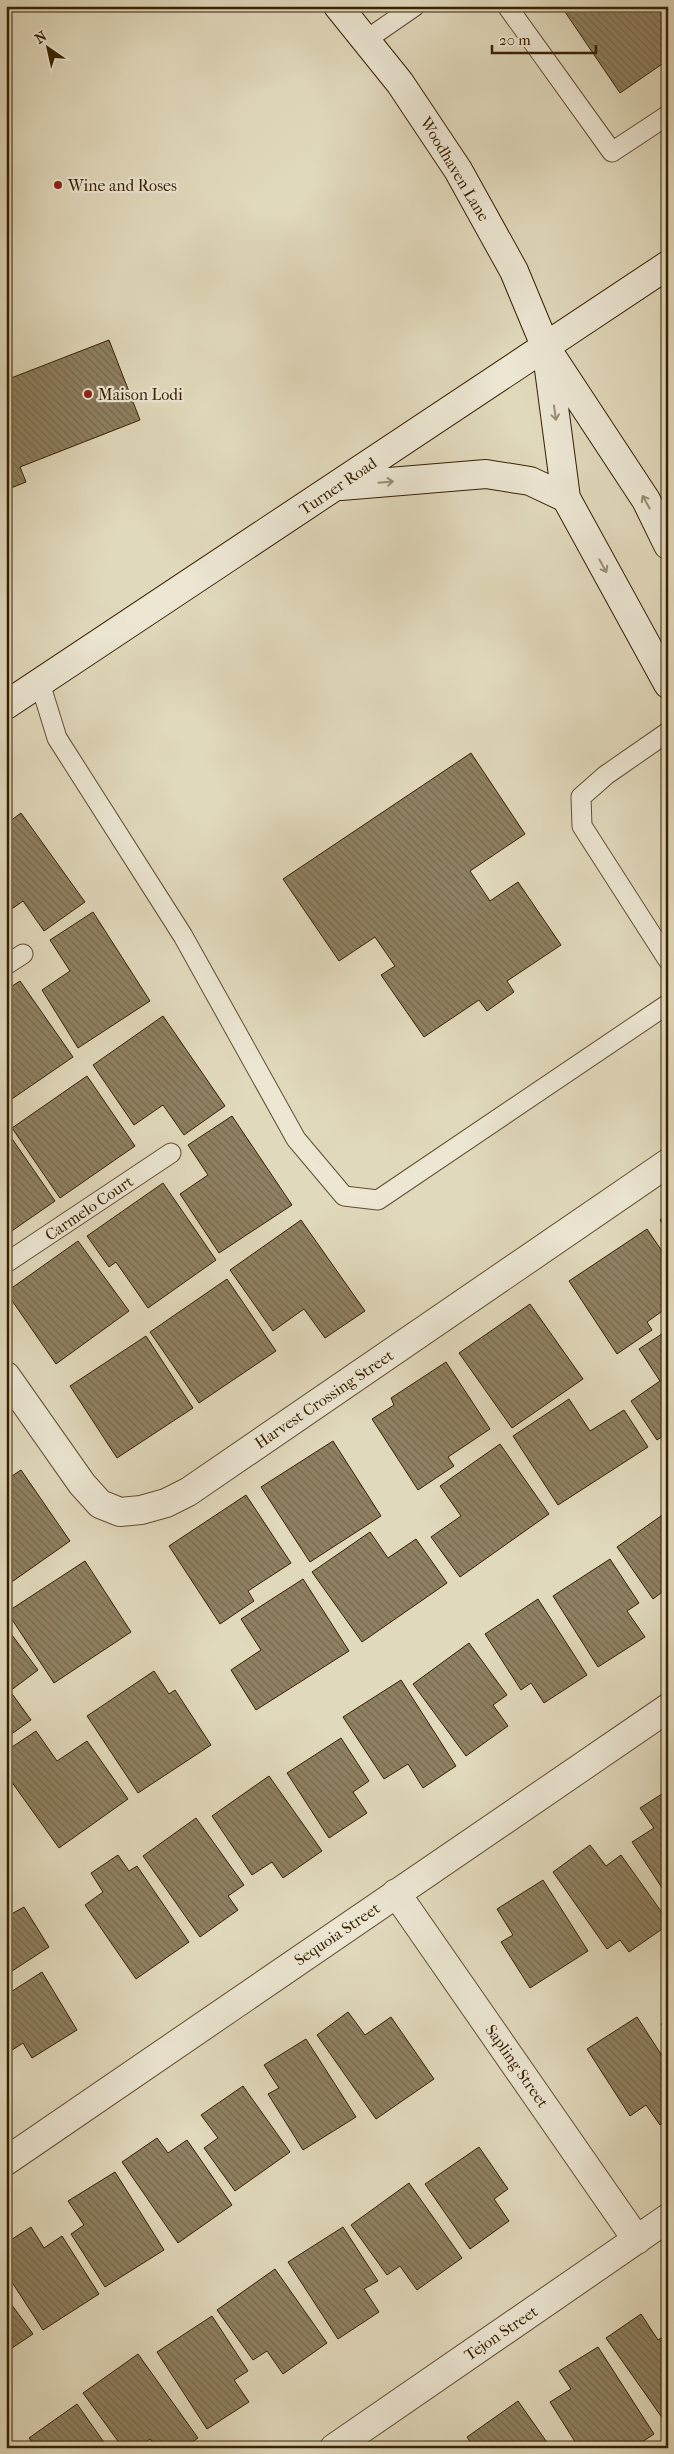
<svg xmlns="http://www.w3.org/2000/svg" width="674" height="2454" font-family="'IM FELL French Canon',serif">
  <style>
    .building { fill: url(#building-back-hatch); stroke: #362100 }
    .lines { fill: none; stroke-linecap: round; stroke-linejoin: round }
    .lane-casing { stroke: #614f2f; stroke-width: 21 }
    .street-casing { stroke: #614f2f; stroke-width: 30 }
    .secondary-casing { stroke: #362100; stroke-width: 30 }
    .lane { stroke: #ece6d3; stroke-width: 19 }
    .street { stroke: #ece6d3; stroke-width: 28 }
    .secondary { stroke: #ece6d3; stroke-width: 28 }
    .oneway { stroke: #9a8d74 }
    .poi-dot { fill: #8f2418; stroke: #ece6d3; stroke-width: 2 }
    .labels { text-anchor: middle; dominant-baseline: central; stroke-width: 4.5; stroke-linejoin: round; paint-order: stroke }
    .street-label { font-size: 16px; fill: #362100; stroke: #ece6d3 }
    .poi-label { font-size: 16px; fill: #362100; stroke: #ece6d3; text-anchor: start }
  </style>
  <defs>
    <pattern id="building-back-hatch" width="6" height="6" patternUnits="userSpaceOnUse" patternTransform="scale(1.25)"><rect width="6" height="6" fill="#8f8162"/><path d="M-1 5l2 2M0 0l6 6M5-1l2 2" fill="none" stroke="#76694e"/></pattern>
  </defs>
  <rect width="100%" height="100%" fill="#e1d9bc"/>
  <filter id="stains"><feTurbulence type="fractalNoise" baseFrequency=".004" numOctaves="4"/><feColorMatrix values="0 0 0 0 .2 0 0 0 0 .09 0 0 0 0 .02 0 0 0 .5 -.17"/></filter>
  <radialGradient id="worn" r=".72"><stop offset=".6" stop-color="#630" stop-opacity="0"/><stop offset="1" stop-color="#630" stop-opacity=".3"/></radialGradient>
  <path class="building" d="M561 6H668V60L620 93Z
    M109 340 140 420 20 467 26 482 6 490V380Z
    M471 753 525 834 470 871 490 901 518 882 561 945 507 981 514 992 487 1011 479 1000 424 1037 381 975 395 966 375 937 339 961 283 879Z
    M21 813 85 902 44 931 23 901 6 913V824Z
    M93 912 150 1001 78 1048 42 990 70 971 50 940Z
    M20 981 73 1057 6 1103V990Z
    M163 1016 225 1106 184 1135 163 1105 134 1125 93 1065Z
    M87 1076 135 1146 60 1198 12 1128Z
    M232 1116 292 1205 219 1253 180 1194 208 1175 188 1145Z
    M6 1130 55 1201 6 1235Z
    M163 1183 216 1260 148 1308 116 1262 109 1267 87 1236Z
    M668 1215V1231L660 1220Z
    M301 1220 365 1311 325 1338 304 1309 273 1331 230 1270Z
    M647 1229 668 1260V1307L647 1322 652 1330 617 1354 569 1281Z
    M78 1241 129 1311 56 1364 6 1292Z
    M227 1279 276 1351 199 1403 150 1332Z
    M530 1304 583 1379 512 1428 459 1353Z
    M668 1330V1433L657 1440 631 1401 660 1381 639 1349Z
    M146 1336 193 1408 117 1458 70 1386Z
    M446 1362 490 1429 448 1457 454 1466 418 1490 372 1419 394 1405 391 1398Z
    M569 1399 590 1431 624 1410 648 1447 558 1505 513 1436Z
    M333 1441 381 1516 310 1562 261 1487Z
    M500 1444 549 1514 460 1577 431 1537 461 1516 440 1486Z
    M21 1470 70 1541 6 1586V1480Z
    M246 1495 291 1563 248 1591 254 1601 220 1624 169 1546Z
    M668 1511V1595L665 1590 653 1599 617 1547Z
    M370 1532 388 1558 416 1539 447 1583 362 1642 312 1572Z
    M610 1559 639 1603 627 1611 645 1637 598 1667 553 1596Z
    M85 1561 131 1632 54 1683 7 1612Z
    M303 1579 349 1651 256 1710 231 1670 261 1650 241 1619Z
    M538 1599 587 1675 544 1703 531 1683 521 1690 485 1634Z
    M6 1627 38 1670 10 1691 31 1720 6 1738Z
    M469 1643 507 1695 493 1705 508 1726 466 1756 413 1684Z
    M154 1671 169 1694 175 1690 211 1745 138 1793 87 1716Z
    M401 1680 456 1766 423 1788 408 1764 384 1779 343 1717Z
    M36 1731 57 1761 87 1741 128 1799 59 1848 6 1774V1751Z
    M341 1738 369 1781 353 1792 367 1813 329 1838 287 1773Z
    M269 1776 322 1851 283 1878 272 1862 252 1875 212 1816Z
    M668 1790V1897L632 1842 654 1828 640 1808Z
    M196 1818 244 1885 228 1896 238 1910 200 1937 143 1856Z
    M590 1845 606 1866 621 1855 668 1921V1925L629 1952 620 1940 607 1949 553 1872Z
    M118 1855 129 1871 137 1866 189 1942 136 1979 85 1905 103 1892 91 1873Z
    M543 1880 588 1951 530 1988 501 1942 513 1935 497 1909Z
    M24 1907 49 1947 6 1975V1917Z
    M42 1972 77 2030 32 2058 23 2043 6 2054V1995Z
    M348 2012 365 2035 391 2017 434 2079 376 2119 317 2035Z
    M637 2017 668 2065V2120L660 2125 646 2105 630 2116 587 2049Z
    M668 2019V2033L661 2024Z
    M306 2039 356 2117 303 2150 268 2094 279 2088 264 2065Z
    M243 2086 290 2152 235 2191 204 2148 218 2138 201 2115Z
    M157 2138 168 2153 187 2140 232 2205 178 2243 122 2162Z
    M479 2147 508 2189 494 2199 509 2221 470 2249 425 2184Z
    M115 2172 164 2250 105 2287 71 2234 84 2225 68 2201Z
    M409 2183 462 2258 417 2290 400 2266 387 2275 351 2225Z
    M31 2227 44 2248 62 2236 99 2294 43 2330 6 2273V2243Z
    M343 2227 378 2281 364 2289 379 2312 338 2339 288 2262Z
    M275 2269 327 2343 283 2374 267 2351 253 2360 217 2310Z
    M6 2297 33 2334 6 2352Z
    M641 2314 658 2340 668 2334V2426L606 2338Z
    M212 2316 248 2371 234 2380 249 2402 207 2429 157 2352Z
    M598 2347 654 2434 633 2448H579L550 2402 571 2389 559 2371Z
    M138 2354 198 2438 184 2448H156L150 2439 137 2448H123L83 2393Z
    M518 2401 551 2448H474L467 2437Z
    M77 2404 108 2448H36L29 2438Z
    M452 2442 455 2448H444Z"/>
  <g class="lines">
    <defs>
      <path id="lane" d="M507 6 612 152 668 115
        M366 40 415 6
        M40 683 57 738 183 936 296 1139 344 1196 378 1200 668 1004
        M668 732 606 775 581 797 582 826 668 960
        M6 965 23 954
        M6 1263 171 1153"/>
      <path id="street" d="M6 1376 82 1484 100 1504 120 1512 141 1510 166 1503 188 1492 668 1163
        M396 1893 637 2240
        M6 2161 668 1708
        M334 2448 668 2218"/>
      <path id="secondary" d="M338 6 400 83 458 170 514 271 546 348 646 500 668 545
        M547 354 566 498 668 684
        M341 486 486 474 530 481 566 498
        M6 705 668 265"/>
    </defs>
    <use href="#lane" class="lane-casing"/>
    <use href="#street" class="street-casing"/>
    <use href="#secondary" class="secondary-casing"/>
    <use href="#lane" class="lane"/>
    <use href="#street" class="street"/>
    <use href="#secondary" class="secondary"/>
  </g>
  <defs><path id="oneway-shaft" d="M-6 0H5M1.5-3L5.5 0L1.5 3" fill="none" stroke-width="1.6" stroke-linecap="round" stroke-linejoin="round" transform="scale(1.25)"/></defs>
  <g class="oneway">
    <use href="#oneway-shaft" transform="translate(555 413) rotate(82)"/>
    <use href="#oneway-shaft" transform="translate(386 482) rotate(-5)"/>
    <use href="#oneway-shaft" transform="translate(646 502) rotate(-119)"/>
    <use href="#oneway-shaft" transform="translate(603 566) rotate(61)"/>
  </g>
  <g class="poi-dot">
    <circle cx="58" cy="185" r="5"/>
    <circle cx="88" cy="394" r="5"/>
  </g>
  <g class="labels">
    <g class="street-label">
      <text transform="translate(455 169) rotate(59)">Woodhaven Lane</text>
      <text transform="translate(338 486) rotate(-34)">Turner Road</text>
      <text transform="translate(89 1208) rotate(-34)">Carmelo Court</text>
      <text transform="translate(324 1399) rotate(-34)">Harvest Crossing Street</text>
      <text transform="translate(337 1934) rotate(-34)">Sequoia Street</text>
      <text transform="translate(517 2066) rotate(55)">Sapling Street</text>
      <text transform="translate(501 2333) rotate(-34)">Tejon Street</text>
    </g>
    <g class="poi-label">
      <text x="68" y="185">Wine and Roses</text>
      <text x="98" y="394">Maison Lodi</text>
    </g>
  </g>
  <rect width="674" height="2454" fill="none" stroke="#e1d9bc" stroke-width="25"/>
  <rect x="8" y="8" width="659" height="2439" fill="none" stroke="#362100" stroke-width="2.5"/>
  <rect x="12" y="12" width="649" height="2429" fill="none" stroke="#362100"/>
  <g transform="translate(48 48) rotate(326)" stroke="#ece6d3" stroke-width="4" paint-order="stroke">
  <path d="M0-4L9 19L0 12L-9 19Z" fill="#362100"/>
  <text y="-8" font-size="14" font-weight="bold" text-anchor="middle" fill="#362100">N</text>
  </g>
  <path d="M492 45v8h104v-8" fill="none" stroke="#362100" stroke-width="2.5"/>
  <text x="499" y="45" font-size="15" fill="#362100" stroke="#ece6d3" stroke-width="4" paint-order="stroke">20 m</text>
  <rect width="100%" height="100%" filter="url(#stains)"/>
  <rect width="100%" height="100%" fill="url(#worn)"/>
</svg>
